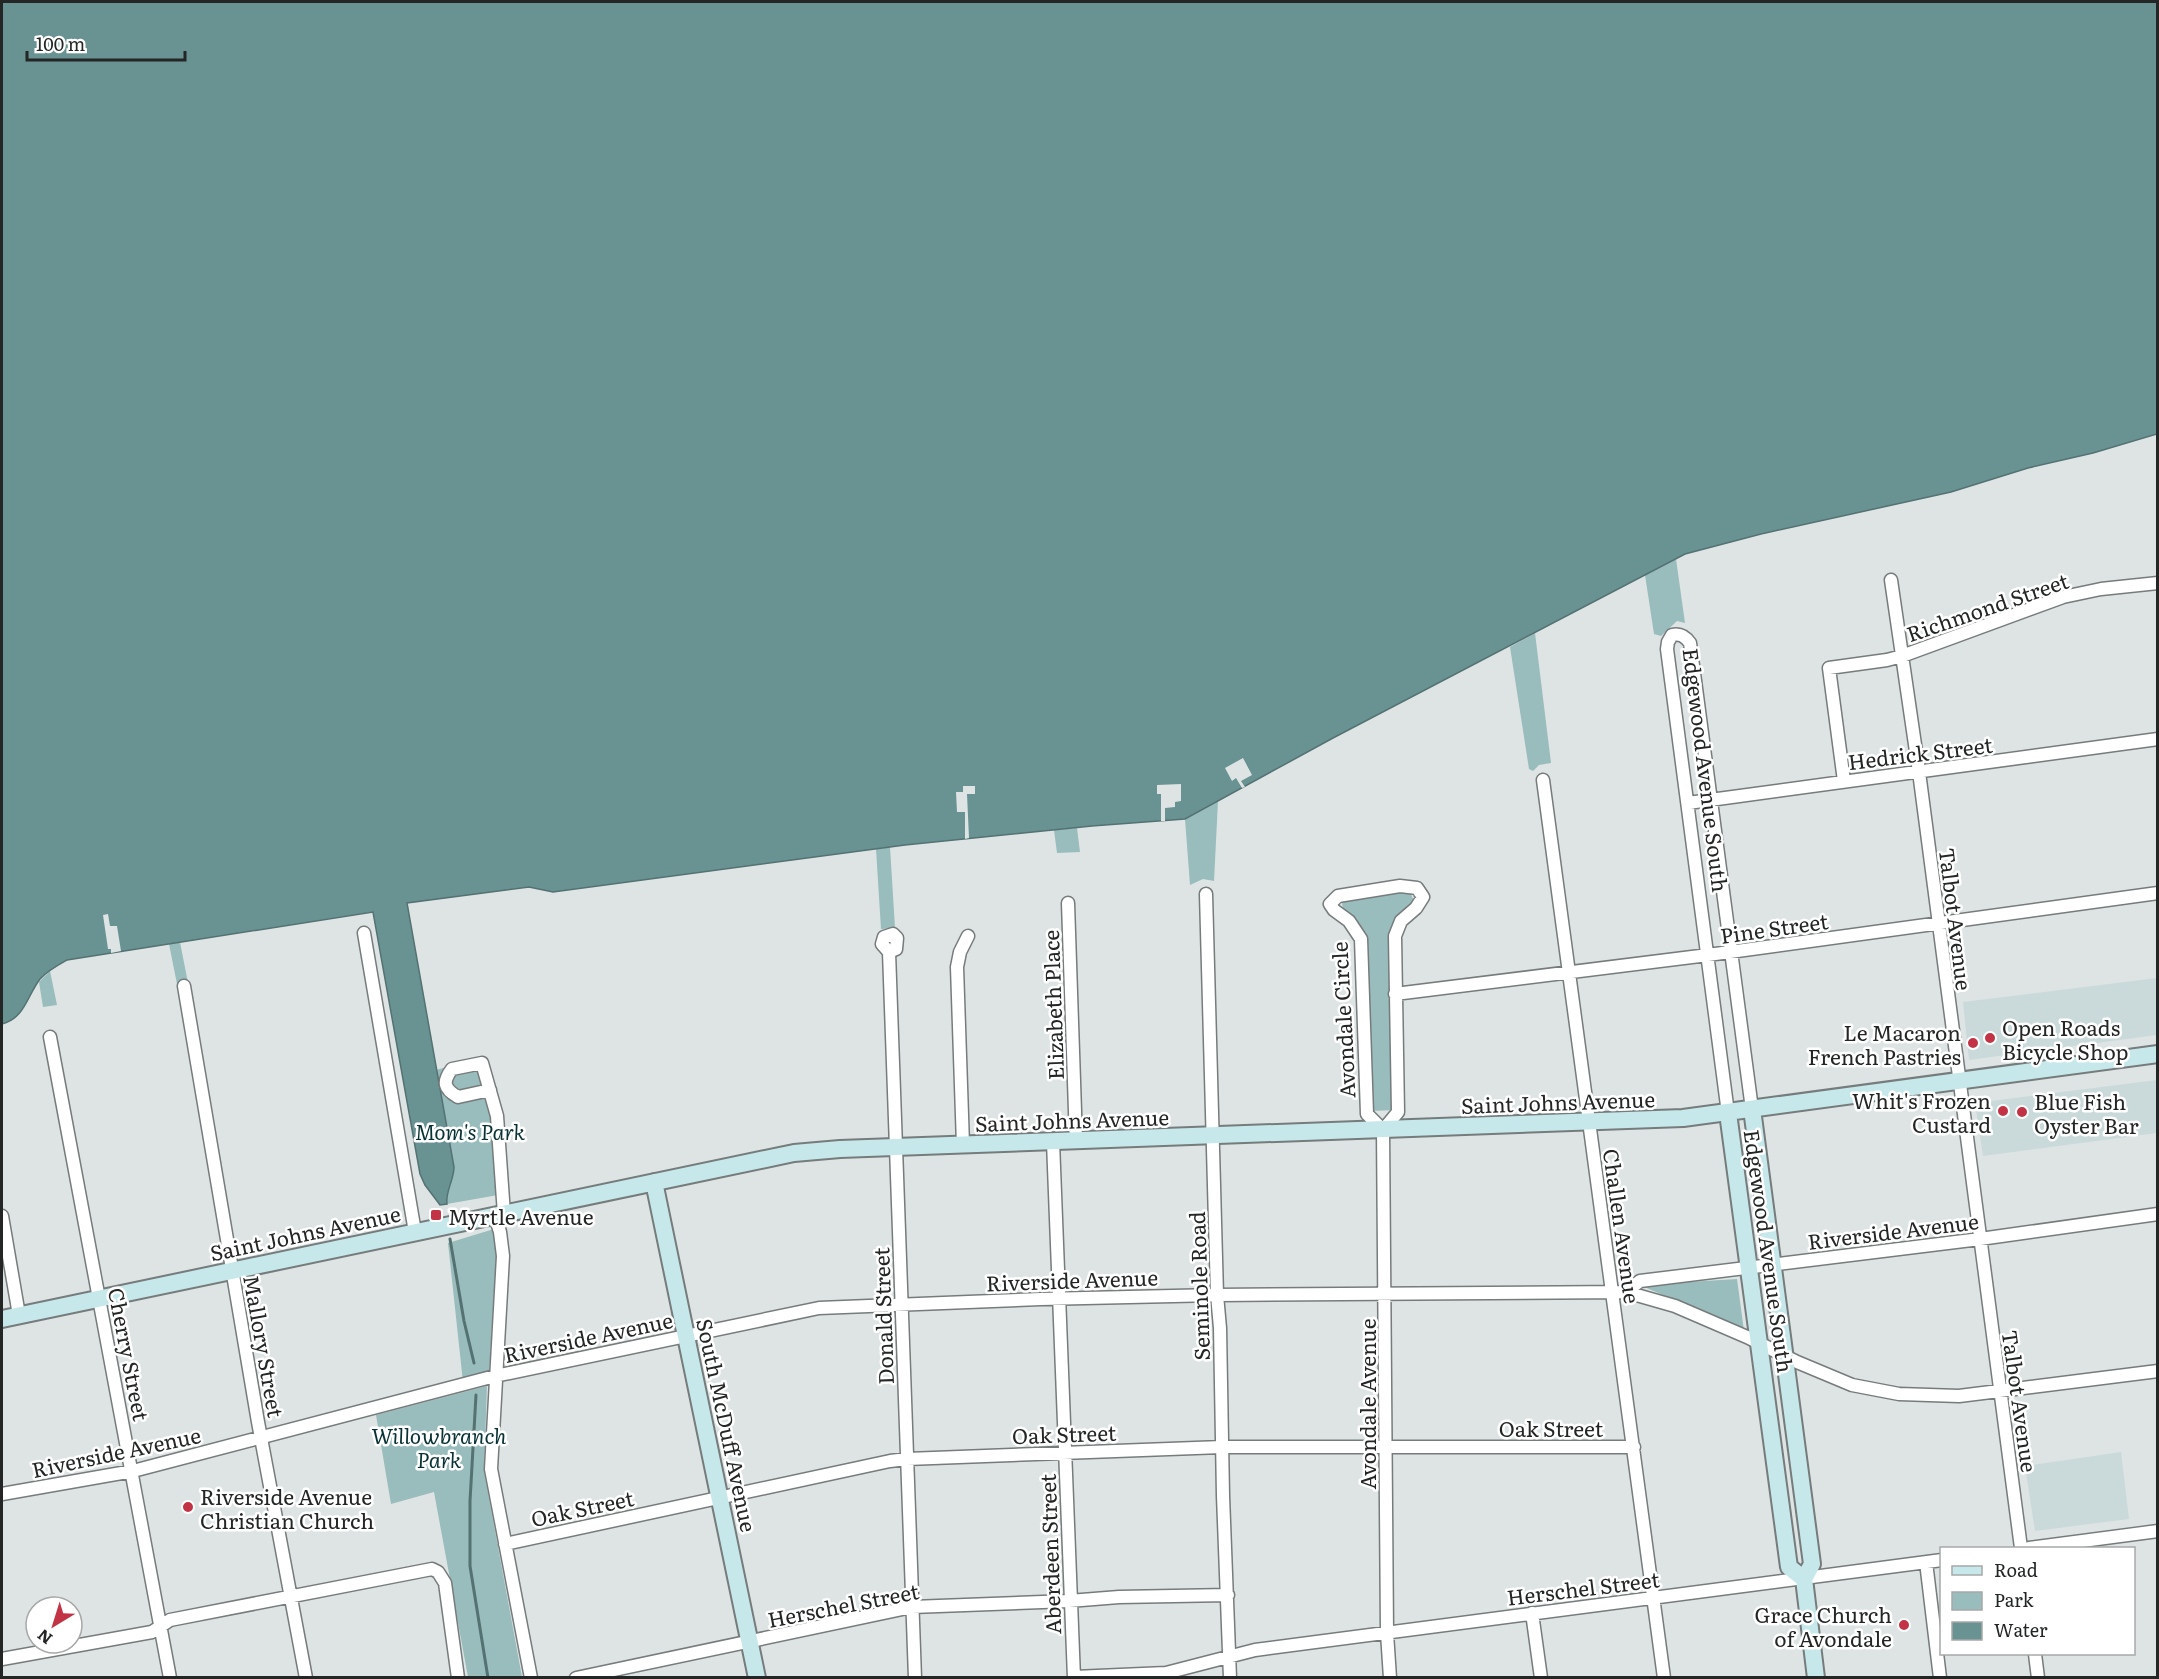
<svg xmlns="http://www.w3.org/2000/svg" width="2159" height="1679" font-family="Literata,serif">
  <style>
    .built { fill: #cad9da }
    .green { fill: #99bcbc }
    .water { fill: #699293; stroke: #547272; stroke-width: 1.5 }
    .pier { fill: #dee4e4 }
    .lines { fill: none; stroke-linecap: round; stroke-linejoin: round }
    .stream { stroke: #547272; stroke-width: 3 }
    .minor-casing { stroke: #767b7b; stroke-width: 15 }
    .secondary-casing { stroke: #767b7b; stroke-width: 20 }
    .minor { stroke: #fff; stroke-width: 12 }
    .secondary { stroke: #c6e8ea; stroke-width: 16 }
    .poi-dot { fill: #c33346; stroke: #fff; stroke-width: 2 }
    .labels { text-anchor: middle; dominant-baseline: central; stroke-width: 5; stroke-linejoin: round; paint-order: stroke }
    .street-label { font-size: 21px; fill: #242626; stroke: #fff }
    .poi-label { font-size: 21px; fill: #242626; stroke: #fff; text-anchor: start }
    .park-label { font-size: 21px; font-style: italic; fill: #083234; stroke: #fff }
  </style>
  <rect width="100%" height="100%" fill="#dee4e4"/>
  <path class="built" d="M2157 978V1035L1969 1060 1963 1002Z
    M2157 1080V1133L1983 1156 1975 1103Z
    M2121 1452 2129 1519 2035 1531 2025 1466Z"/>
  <path class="green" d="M1676 559 1685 623 1677 621 1661 636 1654 634 1645 575Z
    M1535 633 1551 763 1539 765 1533 771 1529 769 1510 647Z
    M1218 801 1214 881 1203 879 1190 885 1185 819Z
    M1077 828 1080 852 1057 853 1054 830Z
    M890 847 895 928 881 929 876 849Z
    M1406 891 1411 894 1413 899 1411 906 1400 912 1390 931 1395 1110 1371 1111 1365 934 1352 917 1343 910 1342 902 1346 897Z
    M180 942 188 983 177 984 169 944Z
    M50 971 57 1005 43 1007 39 982Z
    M477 1059 494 1130 498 1195 447 1204C445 1192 454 1180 454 1167L436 1070Z
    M494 1229 496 1257 489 1375 463 1382 448 1243Z
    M1737 1279 1744 1331 1640 1285Z
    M487 1386 484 1471 522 1677H468L434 1492 391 1504 376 1415Z"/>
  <path class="water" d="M2 2H2157V434L2093 453 2028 468 1951 492 1761 534 1685 554 1333 738 1185 819 1092 826 905 845 553 892 529 887 407 903 454 1167C454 1180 445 1192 447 1204L440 1205 425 1185 420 1174 373 912 67 960C58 965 47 971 40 979 27 996 25 1018 2 1024Z"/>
  <path class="pier" d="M1243 758 1252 775 1241 781 1245 787 1242 788 1236 778 1232 781 1225 768Z
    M1181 784V801L1175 802V807L1165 808V821H1161V794H1157V785Z
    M963 786H975V794H967L969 838 965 839V812H957L956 792H963Z
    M108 914 110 926H117L121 951 111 953V949H108L103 915Z"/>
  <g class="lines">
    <path class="stream" d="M450 1239 464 1321 474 1363
      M476 1395 470 1501V1566L488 1678"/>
    <defs>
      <path id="minor" d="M1891 580 1919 772 2021 1548
        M1543 780 1664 1678
        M1844 781 1829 668 1887 660 1902 656 2063 597 2101 589 2158 583
        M1688 803 2158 739
        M1400 886 1417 888 1423 897 1416 908 1401 921 1395 936 1398 1112 1383 1130 1367 1114 1361 939 1349 921 1334 910 1330 904 1338 896Z
        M1206 894 1217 1295 1220 1328 1223 1496 1230 1678
        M1068 903 1076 1141
        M364 933 415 1232
        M889 952 896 949 897 938 893 934 884 937 882 944 889 952 915 1678
        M184 986 258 1422 306 1678
        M1395 994 1708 955 2158 893
        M50 1037 170 1678
        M490 1090 458 1097C444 1089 442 1082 452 1069L482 1063 497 1116 504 1214
        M1728 1113 1667 649 1668 642 1672 635C1680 633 1685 636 1690 643L1752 1109
        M1383 1130 1387 1633 1390 1678
        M1053 1142 1074 1678
        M963 1145 957 967 960 952 968 936
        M2 1216 19 1315
        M495 1216 500 1232 503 1256 491 1469 531 1678
        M1626 1292 1675 1306 1747 1337 1797 1362 1852 1385 1899 1394 1959 1396 2158 1371
        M2 1494 133 1471 495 1376 819 1308 1041 1299 1217 1295 1626 1292 1640 1281 1980 1239 2158 1214
        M505 1544 890 1461 907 1459 1222 1447H1634
        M2029 1548 2158 1531
        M1926 1562 1940 1678
        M1532 1613 1541 1678
        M2035 1654 2038 1678
        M2 1659 152 1632 170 1620 432 1569 438 1572 445 1583 458 1678
        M1074 1677 1166 1673 1255 1650 1942 1560
        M576 1678 912 1607 1069 1601 1119 1597 1228 1595"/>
      <path id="secondary" d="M1752 1109 1812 1564 1804 1579 1816 1678
        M1728 1113 1789 1567 1804 1579
        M654 1182 757 1678
        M2 1319 794 1153 840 1149 1683 1118 2158 1054"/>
    </defs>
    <use href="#minor" class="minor-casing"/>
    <use href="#secondary" class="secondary-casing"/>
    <use href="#minor" class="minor"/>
    <use href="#secondary" class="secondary"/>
  </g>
  <g class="poi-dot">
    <circle cx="1990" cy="1038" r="6"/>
    <circle cx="1973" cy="1043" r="6"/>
    <circle cx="2003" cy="1111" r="6"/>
    <circle cx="2022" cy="1112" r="6"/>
    <rect x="430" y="1209" width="12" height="12" rx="3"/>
    <circle cx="188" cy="1507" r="6"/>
    <circle cx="1904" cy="1625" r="6"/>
  </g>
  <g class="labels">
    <g class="street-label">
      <text transform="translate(1987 606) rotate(-19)">Richmond Street</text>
      <text transform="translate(1920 752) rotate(-7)">Hedrick Street</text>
      <text transform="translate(1707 770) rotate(83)">Edgewood Avenue South</text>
      <text transform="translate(1957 919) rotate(83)">Talbot Avenue</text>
      <text transform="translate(1774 927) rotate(-8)">Pine Street</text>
      <text transform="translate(1052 1005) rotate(-92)">Elizabeth Place</text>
      <text transform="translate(1342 1020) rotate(-93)">Avondale Circle</text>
      <text transform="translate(1558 1101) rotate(-2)">Saint Johns Avenue</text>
      <text transform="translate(1072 1119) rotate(-2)">Saint Johns Avenue</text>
      <text transform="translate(1623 1226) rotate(82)">Challen Avenue</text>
      <text transform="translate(1893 1230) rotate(-7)">Riverside Avenue</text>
      <text transform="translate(305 1232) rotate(-12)">Saint Johns Avenue</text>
      <text transform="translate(1770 1251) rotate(82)">Edgewood Avenue South</text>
      <text transform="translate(1072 1279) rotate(-2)">Riverside Avenue</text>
      <text transform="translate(1198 1286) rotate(-92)">Seminole Road</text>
      <text transform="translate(882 1316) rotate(-92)">Donald Street</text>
      <text transform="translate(588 1336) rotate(-12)">Riverside Avenue</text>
      <text transform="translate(265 1346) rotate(80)">Mallory Street</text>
      <text transform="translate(130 1354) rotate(79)">Cherry Street</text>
      <text transform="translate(2021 1401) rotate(82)">Talbot Avenue</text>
      <text transform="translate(1366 1404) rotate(-90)">Avondale Avenue</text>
      <text transform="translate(728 1425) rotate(78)">South McDuff Avenue</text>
      <text x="1551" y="1427">Oak Street</text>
      <text transform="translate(1064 1433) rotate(-2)">Oak Street</text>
      <text transform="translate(116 1451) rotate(-12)">Riverside Avenue</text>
      <text transform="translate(582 1507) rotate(-12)">Oak Street</text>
      <text transform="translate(1049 1554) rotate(-92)">Aberdeen Street</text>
      <text transform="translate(1583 1587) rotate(-7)">Herschel Street</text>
      <text transform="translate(843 1604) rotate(-11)">Herschel Street</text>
    </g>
    <g class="poi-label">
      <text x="2002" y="1026">Open Roads<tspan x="2002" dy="24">Bicycle Shop</tspan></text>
      <text x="1961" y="1031" text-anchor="end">Le Macaron<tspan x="1961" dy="24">French Pastries</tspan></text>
      <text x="1991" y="1099" text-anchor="end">Whit's Frozen<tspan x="1991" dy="24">Custard</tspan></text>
      <text x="2034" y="1100">Blue Fish<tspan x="2034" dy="24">Oyster Bar</tspan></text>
      <text x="448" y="1215">Myrtle Avenue</text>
      <text x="200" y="1495">Riverside Avenue<tspan x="200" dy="24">Christian Church</tspan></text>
      <text x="1892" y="1613" text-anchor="end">Grace Church<tspan x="1892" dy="24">of Avondale</tspan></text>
    </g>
    <g class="park-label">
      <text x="470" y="1130">Mom's Park</text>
      <text x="439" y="1434">Willowbranch<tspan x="439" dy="24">Park</tspan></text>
    </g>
  </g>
  <rect width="2159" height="1679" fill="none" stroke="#242626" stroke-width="6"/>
  <rect x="1940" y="1547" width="195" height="108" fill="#ffffff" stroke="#a7a8a8" stroke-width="1.5"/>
  <rect x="1952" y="1566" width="30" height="9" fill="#c6e8ea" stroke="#a7a8a8" stroke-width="1.5"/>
  <text x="1994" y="1577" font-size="18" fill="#242626">Road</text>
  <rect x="1952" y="1592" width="30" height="18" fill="#99bcbc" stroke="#a7a8a8" stroke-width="1.5"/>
  <text x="1994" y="1607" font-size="18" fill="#242626">Park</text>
  <rect x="1952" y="1622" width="30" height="18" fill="#699293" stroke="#a7a8a8" stroke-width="1.5"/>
  <text x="1994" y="1637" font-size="18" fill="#242626">Water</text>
  <g transform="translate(54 1625) rotate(218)"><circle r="28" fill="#ffffff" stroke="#a7a8a8" stroke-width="1.5"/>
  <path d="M0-4.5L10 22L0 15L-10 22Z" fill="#c33346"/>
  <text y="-9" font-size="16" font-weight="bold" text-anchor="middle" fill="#242626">N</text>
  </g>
  <path d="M27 51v9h158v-9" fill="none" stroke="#242626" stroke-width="3"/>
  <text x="36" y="51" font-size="18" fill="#242626" stroke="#ffffff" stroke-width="4.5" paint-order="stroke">100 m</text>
</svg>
